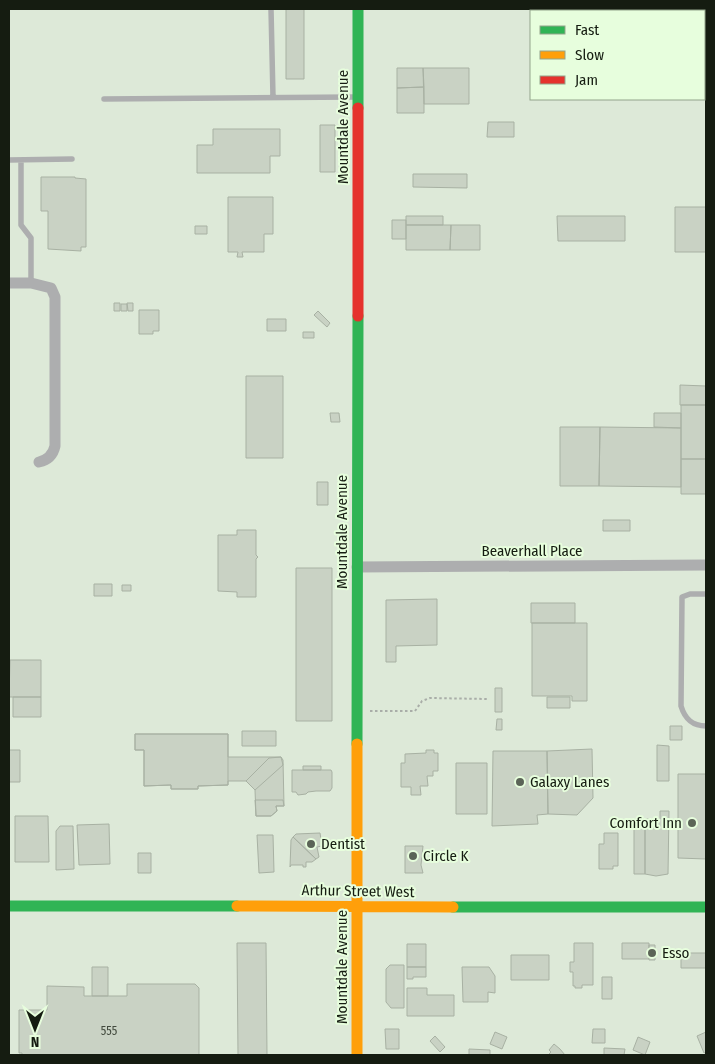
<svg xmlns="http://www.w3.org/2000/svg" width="715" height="1064" font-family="'Fira Sans Condensed',sans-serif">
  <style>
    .building { fill: #c9d2c4; stroke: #a8b1a3 }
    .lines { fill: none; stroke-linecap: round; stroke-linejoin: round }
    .path { stroke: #a9ada8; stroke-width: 2; stroke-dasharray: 2.5 2.5; stroke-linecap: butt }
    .lane { stroke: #adaeaf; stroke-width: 5.5 }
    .street { stroke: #adaeaf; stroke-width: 11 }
    .fast { stroke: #30b455; stroke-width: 11 }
    .slow { stroke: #ff9f0a; stroke-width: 11 }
    .jam { stroke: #e5322d; stroke-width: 11 }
    .poi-dot { fill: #5b6457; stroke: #e7fedd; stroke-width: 2 }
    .labels { text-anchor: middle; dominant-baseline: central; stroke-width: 4; stroke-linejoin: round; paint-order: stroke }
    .number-label { font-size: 12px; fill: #424a3e }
    .street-label { font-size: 15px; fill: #151c11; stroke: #e7fedd }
    .poi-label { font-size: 15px; fill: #151c11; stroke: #e7fedd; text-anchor: start }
  </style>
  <rect width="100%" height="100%" fill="#dde9d8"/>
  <path class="building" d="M286 9H304V79H286Z
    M704 59H706V83H704Z
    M397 68H423L424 87 397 88Z
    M423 68H469V104H424Z
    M424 87V113H397V88Z
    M488 122H514V137H487Z
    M320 125H335V172H320Z
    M213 129H280V156H270V173H197V145H213Z
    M413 174H467V188L413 187Z
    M41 177H75V178L86 179V247H81V251L48 249V211H41Z
    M228 197H273V234H264V252H242L243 257H237L238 252H228Z
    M675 207H706V252H675Z
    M406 216H443V225H406Z
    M557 216H625V241H558Z
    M392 220H406V239H392Z
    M406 225H451L450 250H406Z
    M451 225H480V250H450Z
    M195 226H207V234H195Z
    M114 303H120V311H114Z
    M127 303H133V311H128Z
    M121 304H127V311H121Z
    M139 310H159V331H153V334H139Z
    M318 311 330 323 327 327 314 315Z
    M267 319H286V331H267Z
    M303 332H314V338H303Z
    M246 376H283V458H246Z
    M680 385 706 386V405H680Z
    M681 405H706V459H681Z
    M330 413H339L340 422H331Z
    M654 413H681V428L654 427Z
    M560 427H600L599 486H560Z
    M600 427 681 428V487L599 486Z
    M681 459H706V494H681Z
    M317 482H328V505H317Z
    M603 520H630V531H603Z
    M237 530H256V555L258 557 256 559V597H237V592L218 591V535H237Z
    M296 568H332V721H296Z
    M94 584H112V596H94Z
    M122 585H131V591H122Z
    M437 599V645L396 646V662H386V600Z
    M531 603H575V623H531Z
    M532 623H587V701H572V696H532Z
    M10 660H41V697H9Z
    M495 688H502V712H495Z
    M13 697H41V717H13Z
    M547 697H570V708H547Z
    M497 719H502V730H496Z
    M670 726H682V740H670Z
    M242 731H276V746H242Z
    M135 734H228V757H281L283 760 284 806H276L277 811 271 816H256L255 790 246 781H228V785L198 786V789H171V785L144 786V750H135Z
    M135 734H228V785L198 786V789H171V785L144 786V750H135Z
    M657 745 669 746V781H657Z
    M592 749 593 798 577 815 548 814 547 751Z
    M9 750H20V782H9Z
    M426 750H434V753H438V771H433V776H427L428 786H420L421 795H411V787H401V763H405V754L426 753Z
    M493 751H547L548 814 537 815 538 824 492 826Z
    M281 757 283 765 255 790 246 781 269 758Z
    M456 763H487V814H456Z
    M303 766H321V770H303Z
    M292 770H331L332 772V788L330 791H316L308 792 306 794 298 795 296 792H292Z
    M678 774H706V859L678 858Z
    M255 800H283L284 806H276L277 811 271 816H256Z
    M660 811H669L668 874 656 876 645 874V819H660Z
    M15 816H48L49 862H15Z
    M634 819H645V874H634Z
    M109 824 110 864 79 865 77 825Z
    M60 826H73L74 869 56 870V831Z
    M320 833 322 846 317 847 319 857 316 859 293 837 296 834Z
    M604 833H618V866H613V869H599V844H604Z
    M257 835H273L274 872 259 873Z
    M293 837 316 859 312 862H306V867H303V865H291L290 867 291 840Z
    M405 846H423L421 865 423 873H405Z
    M138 853H151V873H138Z
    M237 943H266L267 1055H238Z
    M574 943H593V985H582V988H575V986H573V972H570V962H574Z
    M622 943H649V959H622Z
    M407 944H426V967H407Z
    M649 945H655V960H649Z
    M681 953H706V968H681Z
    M511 955H549V980H511Z
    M390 965H404V1008H391L386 1002V969Z
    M92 967H108V996H92Z
    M407 967H426V977H413V979H407Z
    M462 967H489L495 976V993L488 992V1002H463Z
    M602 977H612V999H602Z
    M127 984H195L199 988V1055H22V1053H19V1010H47V986L84 987V996H127Z
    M407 988H427V995H454V1016H407Z
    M385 1029H399V1049H386Z
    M593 1029H605V1043H592Z
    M495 1032 507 1037 502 1049 490 1044Z
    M706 1032V1052L704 1053 697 1036Z
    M435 1036 445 1047 440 1052 430 1041Z
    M638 1037 650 1042 645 1055 633 1050Z
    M554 1044 560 1049 565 1055H548L551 1052 549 1050Z
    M604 1048 625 1049 624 1055H604Z
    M469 1049 490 1050V1055H469Z"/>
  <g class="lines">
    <path class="path" d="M370 711H415L422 701 430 698 487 699"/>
    <path class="lane" d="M271 9 273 97
      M104 99 355 97
      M9 160 72 159
      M21 160V225L31 238V283
      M706 594H690L682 597 681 706C685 719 692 726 706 726"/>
    <path class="street" d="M9 283H31L51 288 55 297V446C53 455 48 460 39 462
      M357 567 706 565"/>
    <path class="fast" d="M358 108V9
      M357 744 358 316
      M9 906H237
      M453 907H706"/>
    <path class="slow" d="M237 906 453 907
      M357 1055V744"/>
    <path class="jam" d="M358 316V108"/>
  </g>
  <g class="poi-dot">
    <circle cx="520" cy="782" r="5"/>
    <circle cx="692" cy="823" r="5"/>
    <circle cx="311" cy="844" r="5"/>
    <circle cx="413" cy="856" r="5"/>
    <circle cx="652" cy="953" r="5"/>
  </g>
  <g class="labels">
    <g class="number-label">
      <text x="109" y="1031">555</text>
    </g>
    <g class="street-label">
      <text transform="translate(343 127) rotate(-90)">Mountdale Avenue</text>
      <text transform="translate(342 532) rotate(-90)">Mountdale Avenue</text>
      <text x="532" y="551">Beaverhall Place</text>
      <text transform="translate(358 891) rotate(1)">Arthur Street West</text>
      <text transform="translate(342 967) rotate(-90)">Mountdale Avenue</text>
    </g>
    <g class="poi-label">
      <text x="530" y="782">Galaxy Lanes</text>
      <text x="682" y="823" text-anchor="end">Comfort Inn</text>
      <text x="321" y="844">Dentist</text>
      <text x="423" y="856">Circle K</text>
      <text x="662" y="953">Esso</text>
    </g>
  </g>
  <rect width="715" height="1064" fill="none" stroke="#151c11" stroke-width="20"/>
  <rect x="530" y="10" width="175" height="90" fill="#e7fedd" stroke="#93a48b"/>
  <rect x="540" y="26" width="25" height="8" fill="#30b455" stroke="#93a48b"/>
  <text x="575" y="35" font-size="15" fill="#151c11">Fast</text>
  <rect x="540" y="51" width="25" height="8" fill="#ff9f0a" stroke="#93a48b"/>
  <text x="575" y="60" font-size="15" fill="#151c11">Slow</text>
  <rect x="540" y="76" width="25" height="8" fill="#e5322d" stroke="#93a48b"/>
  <text x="575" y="85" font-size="15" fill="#151c11">Jam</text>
  <g transform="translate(35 1029) rotate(180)" stroke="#e7fedd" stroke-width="4" paint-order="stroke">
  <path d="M0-4L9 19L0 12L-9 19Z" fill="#151c11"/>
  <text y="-8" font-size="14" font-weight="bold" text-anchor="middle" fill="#151c11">N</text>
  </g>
</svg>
